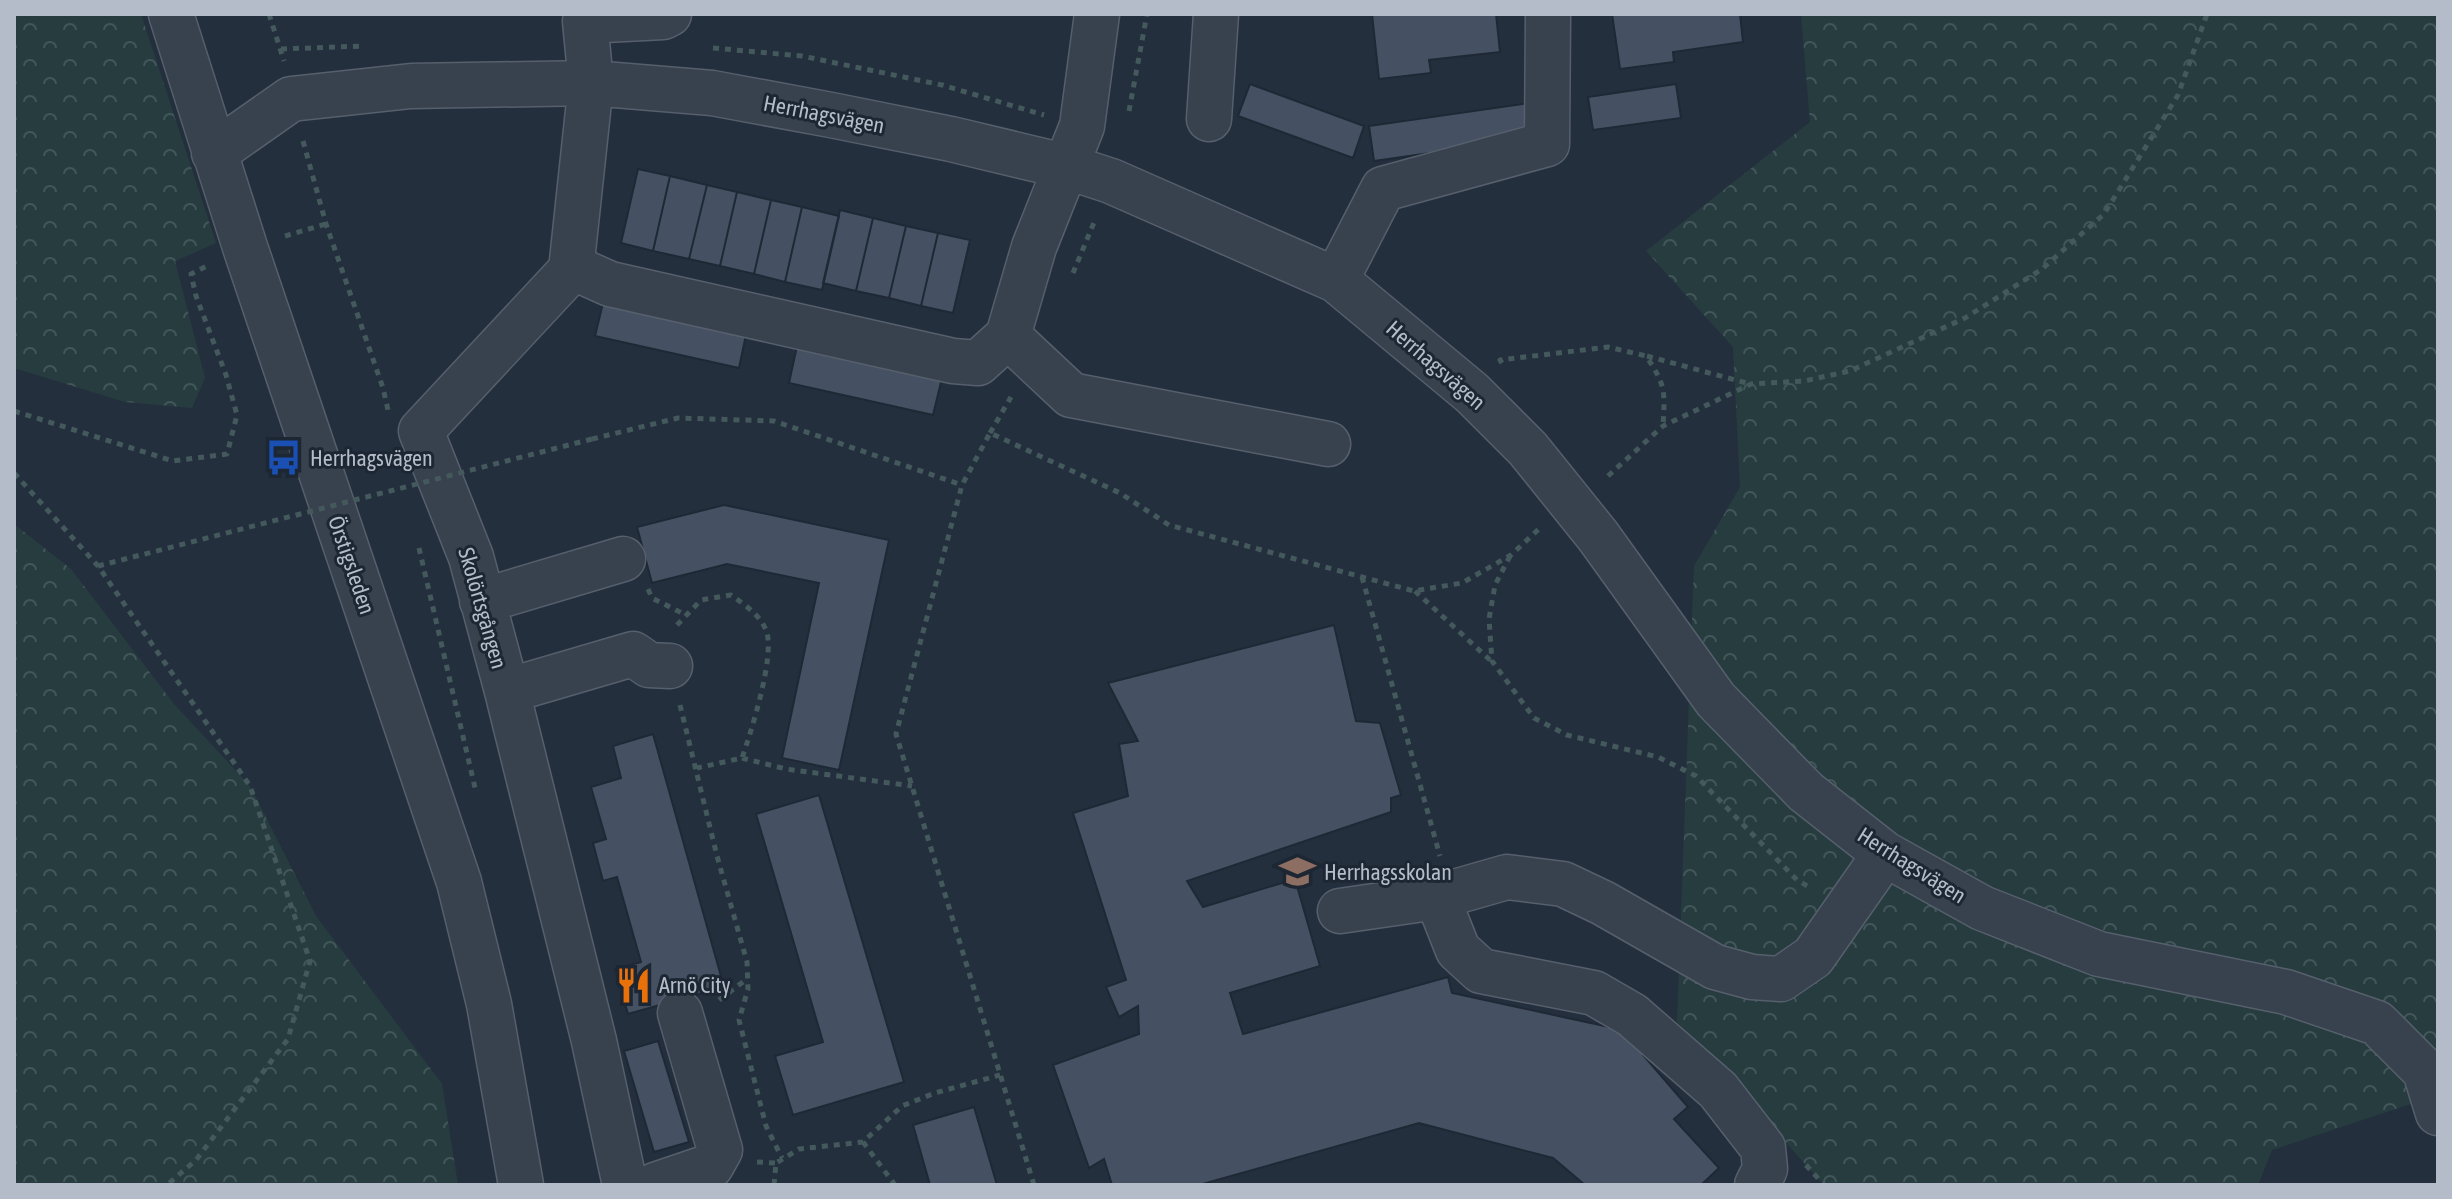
<svg xmlns="http://www.w3.org/2000/svg" width="2452" height="1199" font-family="'Asap Condensed',sans-serif">
  <style>
    .forest { fill: url(#forest-crowns) }
    .building { fill: #455162; stroke: #1f2835; stroke-width: 2 }
    .lines { fill: none; stroke-linecap: round; stroke-linejoin: round }
    .minor-casing { stroke: #565f6c; stroke-width: 47 }
    .path { stroke: #44595c; stroke-width: 5; stroke-dasharray: 6 6; stroke-linecap: butt }
    .minor { stroke: #38414e; stroke-width: 44 }
    .path-bridge { stroke: #44595c; stroke-width: 5; stroke-dasharray: 6 6; stroke-linecap: butt }
    .labels { text-anchor: middle; dominant-baseline: central; stroke-width: 6; stroke-linejoin: round; paint-order: stroke }
    .street-label { font-size: 22px; fill: #b4bcc9; stroke: #1d2633 }
    .poi-label { font-size: 22px; fill: #b4bcc9; stroke: #1d2633; text-anchor: start }
  </style>
  <defs>
    <pattern id="forest-crowns" width="20" height="18" patternUnits="userSpaceOnUse" patternTransform="scale(2)"><rect width="20" height="18" fill="#263c3f"/><path d="M2 6a3 3 0 1 1 6 0M12 15a3 3 0 1 1 6 0" fill="none" stroke="#435659"/></pattern>
  </defs>
  <rect width="100%" height="100%" fill="#242f3e"/>
  <path class="forest" d="M14 14H141L216 243 175 261 205 378 192 408 125 402 14 368Z
    M1801 14H2438V1095L2272 1150 2258 1185H1824L1677 1022 1694 566 1740 487 1733 347 1646 251 1810 122Z
    M14 524 71 569 174 704 250 786 316 916 442 1084 458 1185H14Z"/>
  <path class="building" d="M1372 14H1496L1500 52 1429 60 1431 73 1379 79Z
    M1612 14H1740L1743 42 1673 52 1674 62 1620 69Z
    M1250 84 1364 126 1353 158 1238 116Z
    M1676 84 1681 118 1593 130 1588 97Z
    M1530 103 1535 138 1374 161 1369 126Z
    M638 169 670 176 653 251 621 243Z
    M670 176 707 185 689 259 653 251Z
    M707 185 737 192 720 266 689 259Z
    M737 192 771 200 754 274 720 266Z
    M771 200 802 207 785 282 754 274Z
    M802 207 839 216 822 290 785 282Z
    M840 210 873 218 856 291 823 283Z
    M873 218 906 226 889 298 856 291Z
    M906 226 938 233 921 306 889 298Z
    M938 233 970 240 953 313 921 306Z
    M604 299 747 330 739 368 595 336Z
    M797 346 942 378 933 415 789 383Z
    M724 505 889 540 839 770 782 758 819 583 727 564 652 583 637 527Z
    M1334 625 1356 721 1380 723 1401 795 1391 798V812L1187 881 1203 907 1295 879 1320 966 1230 993 1243 1034 1448 977 1452 993 1646 1035 1643 1055 1688 1107 1674 1119 1719 1168 1701 1185H1585L1553 1158 1419 1123 1199 1185H1112L1104 1159 1089 1168 1053 1065 1139 1034 1138 1006 1119 1017 1106 987 1126 980 1073 813 1128 796 1119 744 1138 741 1108 683Z
    M653 734 724 987 628 1014 615 969 641 962 617 877 603 881 593 843 606 839 591 787 621 778 613 746Z
    M819 795 904 1082 793 1115 775 1056 823 1042 756 814Z
    M658 1041 689 1142 654 1152 624 1051Z
    M974 1107 997 1185H930L913 1125Z"/>
  <g class="lines">
    <defs>
      <path id="minor" d="M171 14 245 247 459 882 489 1004 521 1185
        M1097 14 1082 126 1034 247 1008 336 1071 395 1328 444
        M1209 119 1216 14
        M214 153 291 99 411 86 591 83 712 93 831 115 951 139 1068 167 1111 181 1336 280 1472 393 1528 449 1598 536 1716 700 1806 792 1885 854 1982 908 2099 954 2286 992 2377 1023 2425 1071 2438 1113
        M572 267 610 284 953 361 978 363 1008 336
        M1336 280 1383 189 1547 144 1548 14
        M482 601 623 559
        M507 691 633 654 649 665 670 666
        M1340 911 1437 897
        M625 1185 594 1041 507 691 471 557 421 431 571 270 591 83 585 21 663 17 669 14
        M655 1185 711 1166 720 1150 680 1013
        M1757 1185 1765 1169 1763 1148 1718 1090 1632 1015 1594 993 1481 971 1458 950 1437 897 1507 877 1563 884 1603 903 1715 967 1752 977 1781 979 1813 957 1885 854"/>
    </defs>
    <use href="#minor" class="minor-casing"/>
    <path class="path" d="M269 14 284 61
      M713 48 802 56 942 85 1044 115
      M281 49 364 46
      M1129 111 1147 14
      M303 141 326 224 383 388 388 410
      M285 236 326 224
      M1073 273 1095 220
      M1647 356 1750 384
      M1502 363 1500 360 1608 347 1646 356C1666 385 1665 392 1663 426
      M14 411 173 461 227 454 237 415 226 375 196 296 191 274 209 265
      M990 433 1011 397
      M592 439 678 418 774 421 962 485
      M14 473 98 566 250 786 310 961 288 1039 196 1160 167 1185
      M1608 476 1663 426 1751 384 1804 381 1850 371 1965 318 2042 269 2104 214 2178 95 2207 14
      M419 548 476 792
      M1510 556 1495 585 1489 619 1492 661 1534 718 1567 735 1658 757 1696 776 1797 880 1811 888
      M1362 577 1440 856
      M648 589 652 598 686 615
      M1415 591 1490 660
      M677 625 701 600 731 595C745 605 759 614 766 630 776 654 751 732 742 758L697 768
      M680 705 717 856 747 962 748 989 739 1020 766 1126 782 1158
      M742 758 786 769 912 786
      M719 1000 747 979
      M863 1142 895 1185
      M757 1162 776 1163
      M1806 1165 1824 1185
      M774 1185 776 1163 799 1149 863 1142 902 1106 935 1093 1000 1075
      M1034 1185 896 734 962 485 990 433 1120 493 1169 525 1414 591 1462 583 1511 555 1541 527"/>
    <use href="#minor" class="minor"/>
    <path class="path-bridge" d="M98 566 592 439"/>
  </g>
  <defs>
    <symbol id="bus-bare" viewBox="-9 -9 18 18"><path d="M-5-6H5V4H4V6H2V4H-2V6H-4V4H-5ZM-3.5-4V0h7V-4ZM-3.5 1.2v1.5H-2V1.2ZM2 1.2v1.5H3.5V1.2Z" fill="#1a4fb4" stroke="#1d2633" stroke-width="2.5" paint-order="stroke"/></symbol>
    <symbol id="school-bare" viewBox="-9 -9 18 18"><path d="M0-5L7-2L0 1L-7-2ZM-4 1L0 2.5L4 1V4Q0 6-4 4Z" fill="#8d6e63" stroke="#1d2633" stroke-width="2.5" paint-order="stroke"/></symbol>
    <symbol id="restaurant-bare" viewBox="-9 -9 18 18"><path d="M-5-6h1v4h1v-4h1v4h1v-4h1v5L-1.5 .5V6h-2V.5L-5-1ZM5-6V6H3V1.5H1.5Q1.5-4 5-6Z" fill="#e8710a" stroke="#1d2633" stroke-width="2.5" paint-order="stroke"/></symbol>
  </defs>
  <g fill-rule="evenodd">
    <use href="#bus-bare" x="258" y="432" width="51" height="51"/>
    <use href="#school-bare" x="1272" y="846" width="51" height="51"/>
    <use href="#restaurant-bare" x="608" y="960" width="51" height="51"/>
  </g>
  <g class="labels">
    <g class="street-label">
      <text transform="translate(824 114) rotate(11)">Herrhagsvägen</text>
      <text transform="translate(1436 365) rotate(41)">Herrhagsvägen</text>
      <text transform="translate(352 565) rotate(71)">Örstigsleden</text>
      <text transform="translate(483 608) rotate(74)">Skolörtsgången</text>
      <text transform="translate(1912 865) rotate(32)">Herrhagsvägen</text>
    </g>
    <g class="poi-label">
      <text x="310" y="458">Herrhagsvägen</text>
      <text x="1324" y="872">Herrhagsskolan</text>
      <text x="659" y="985">Arnö City</text>
    </g>
  </g>
  <rect width="2452" height="1199" fill="none" stroke="#b4bcc9" stroke-width="32"/>
</svg>
